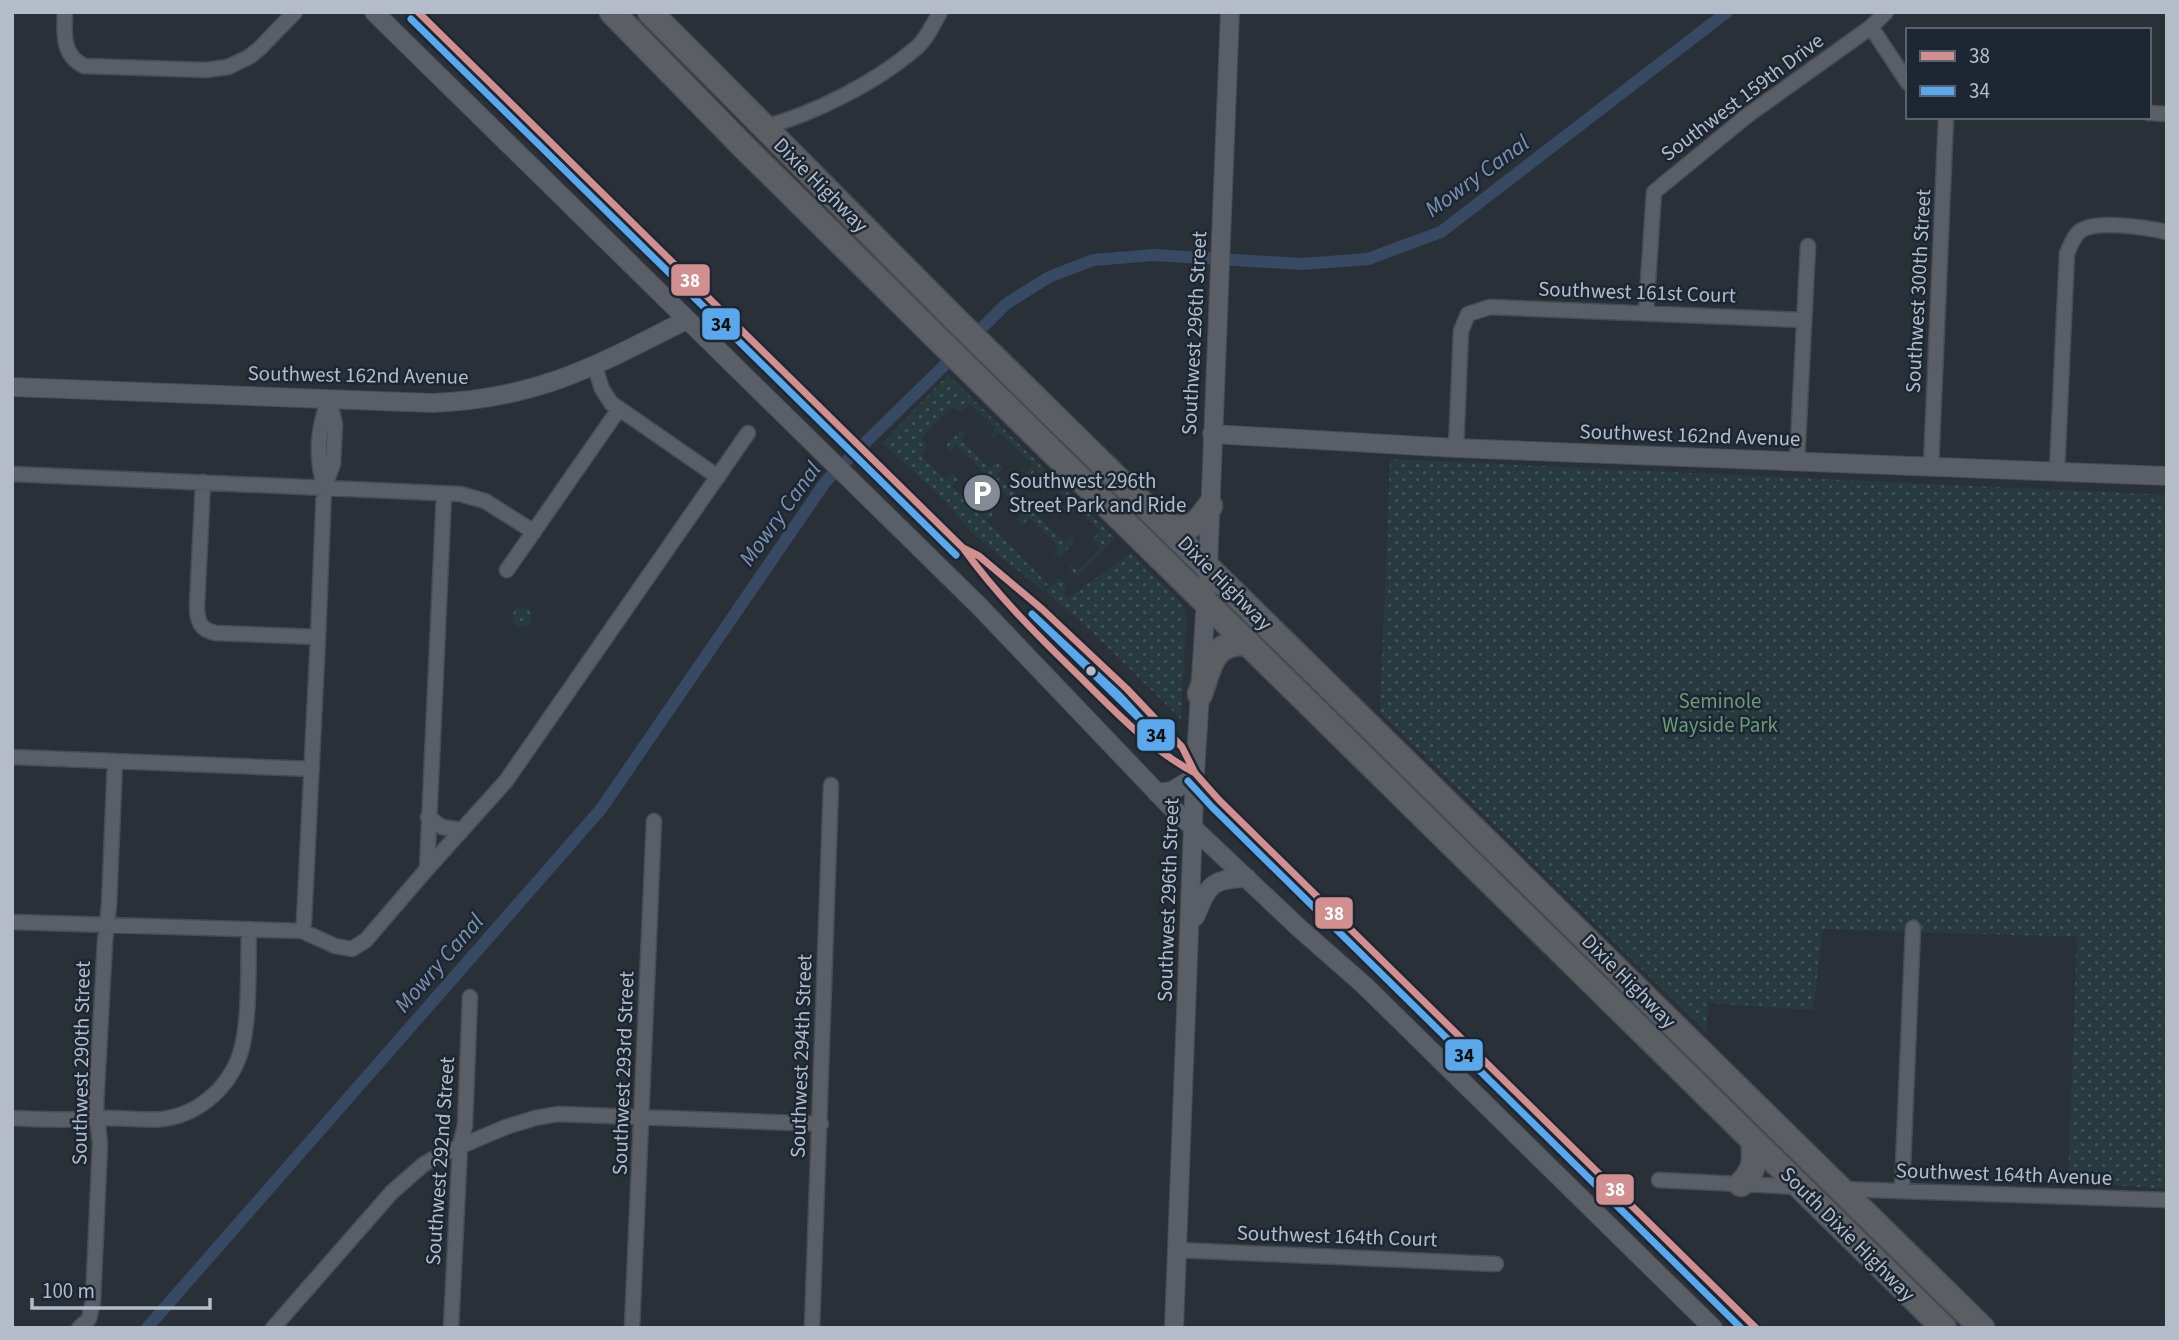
<svg xmlns="http://www.w3.org/2000/svg" width="2179" height="1340" font-family="'Source Sans 3',sans-serif">
  <style>
    .grass { fill: url(#grass-dots) }
    .lines { fill: none; stroke-linecap: round; stroke-linejoin: round }
    .canal { stroke: #384963; stroke-width: 12 }
    .minor-casing { stroke: #484c53; stroke-width: 17 }
    .tertiary-casing { stroke: #484c53; stroke-width: 20 }
    .trunk-casing { stroke: #474c53; stroke-width: 27 }
    .minor { stroke: #5a5e66; stroke-width: 14 }
    .tertiary { stroke: #5a5e66; stroke-width: 18 }
    .trunk { stroke: #5b5f64; stroke-width: 24 }
    .bus-1-casing { stroke: #1d2633; stroke-width: 12 }
    .bus-2-casing { stroke: #1d2633; stroke-width: 12 }
    .bus-1 { stroke: #d28f8f; stroke-width: 7 }
    .bus-2 { stroke: #5aa8eb; stroke-width: 7 }
    .bus-dot { fill: #b4bcc9; stroke: #1d2633; stroke-width: 2.5 }
    .labels { text-anchor: middle; dominant-baseline: central; stroke-width: 5; stroke-linejoin: round; paint-order: stroke }
    .street-label { font-size: 21px; fill: #b4bcc9; stroke: #1d2633 }
    .poi-label { font-size: 21px; fill: #b4bcc9; stroke: #1d2633; text-anchor: start }
    .park-label { font-size: 21px; fill: #6b9a76; stroke: #1d2633 }
    .water-label { font-size: 23px; font-style: italic; fill: #7c92b1; stroke: #1d2633 }
    .line-badge { stroke: #1d2633; stroke-width: 2.5 }
    .badge-label { font-size: 19px; text-anchor: middle; font-weight: bold; fill: #fff }
    .pale-badge-label { font-size: 19px; text-anchor: middle; font-weight: bold; fill: #111 }
  </style>
  <defs>
    <pattern id="grass-dots" width="8" height="8" patternUnits="userSpaceOnUse" patternTransform="scale(1.75)"><rect width="8" height="8" fill="#273a3e"/><path d="M2 2h.1M6 6h.1" fill="none" stroke="#445559" stroke-width="1.8" stroke-linecap="round"/></pattern>
  </defs>
  <rect width="100%" height="100%" fill="#2a3038"/>
  <path class="grass" d="M948 375 1115 538 1079 575H1074L1069 567 1070 565 1077 571 1100 548 1093 539 1100 531 1074 506 1067 513 1063 509 1070 502 1036 470 1029 476 1026 473 1033 465 1000 433 993 439 990 436 996 429 970 404 961 412 953 406 921 438 928 446 920 454 946 480 953 474 958 479 952 486 982 515 990 509 994 513 987 521 1048 584 1042 590 972 533 940 496 882 443Z
    M960 431 967 434 961 440 990 468 997 462 1003 468 997 475 1029 507 1036 501 1041 506 1035 513 1064 542 1071 536 1074 539 1073 544 1060 556 1053 554 1059 547 1030 518 1022 525 1017 519 1024 512 991 480 984 486 979 481 985 474 956 445 950 451 947 448V444Z
    M1390 459 2167 495V1189L2068 1182 2077 937 1823 929 1813 1010 1709 1003 1706 1032 1380 713Z
    M1131 553 1180 601 1185 610 1186 620 1181 719 1084 624 1045 592 1059 578 1067 586 1063 592 1068 598Z
    M512 617a10 10 0 1 1 20 0a10 10 0 1 1-20 0Z"/>
  <g class="lines">
    <path class="canal" d="M970 340 1006 304 1049 277 1093 260 1154 255 1302 264 1368 259 1441 232 1727 12
      M147 1328 601 809 826 481 957 353"/>
    <defs>
      <path id="minor" d="M65 12C64 34 62 55 84 66L206 70 228 67 249 57 259 49 295 12
        M1871 27 1908 83
        M2149 113 2167 114
        M764 127C814 114 877 82 916 48 926 40 934 23 940 12
        M1646 312 1654 192 1748 115 1871 27 1886 12
        M595 367 602 389 611 403 718 477
        M1456 448 1461 331 1468 314 1490 307 1804 320
        M1797 462 1808 246
        M1931 467 1946 117
        M2057 471 2067 253C2070 247 2073 238 2078 233 2092 218 2148 228 2167 232
        M12 474 460 494 485 501 534 532
        M203 482 197 606C197 621 200 630 216 633L318 637 324 488 333 464 335 424 329 399
        M324 487C316 454 317 431 329 399
        M507 570 619 409
        M318 637 304 922 302 931 335 946 352 949 366 940 427 869 444 493
        M12 757 312 769
        M428 817 442 827 462 830
        M427 869 506 781 748 433
        M12 922 302 931
        M12 1118C45 1120 77 1120 109 1118 127 1118 145 1121 163 1119 201 1114 233 1084 242 1047 250 1015 248 963 249 929
        M1659 1180 1799 1187
        M1841 1189 2167 1200
        M1902 1191 1913 928
        M1177 1250 1496 1264
        M79 1328 89 1319 93 1301 100 1144 96 1107 105 941 109 905 115 761
        M273 1328 392 1192 424 1164 442 1154 506 1127 535 1118 558 1114 821 1124
        M451 1328 460 1146 465 1125 470 997
        M632 1328 654 821
        M812 1328 831 785"/>
      <path id="tertiary" d="M374 12 979 606 1168 804 1298 927 1364 985 1713 1328
        M12 387 432 403C537 399 596 366 686 320
        M1212 434 1456 448 2167 476
        M1157 793 1172 791 1195 777
        M1195 917C1209 885 1210 879 1247 878
        M1174 1328 1195 773 1208 567 1230 12"/>
      <path id="trunk" d="M612 12 743 146 941 342 1944 1328
        M650 12 959 323 1982 1328
        M1166 526C1191 530 1196 526 1210 506
        M1200 694C1211 664 1211 642 1248 643
        M1741 1184C1756 1170 1755 1159 1753 1140"/>
    </defs>
    <use href="#minor" class="minor-casing"/>
    <use href="#tertiary" class="tertiary-casing"/>
    <use href="#trunk" class="trunk-casing"/>
    <use href="#minor" class="minor"/>
    <use href="#tertiary" class="tertiary"/>
    <use href="#trunk" class="trunk"/>
    <defs>
      <path id="bus-1" d="M418 12 963 548
        M963 548 979 556 1042 609 1127 689 1182 747 1195 773C1148 748 1113 709 1075 672 1035 633 996 594 963 548Z
        M1195 773 1219 800 1756 1328"/>
      <path id="bus-2" d="M411 19 956 555
        M1032 614 1120 696 1156 735Z
        M1188 781 1212 807 1741 1328"/>
    </defs>
    <use href="#bus-1" class="bus-1-casing"/>
    <use href="#bus-2" class="bus-2-casing"/>
    <use href="#bus-1" class="bus-1"/>
    <use href="#bus-2" class="bus-2"/>
  </g>
  <defs>
    <symbol id="parking-disc" viewBox="-11 -11 22 22"><circle r="9.5" fill="#848b96" stroke="#1d2633"/><path d="M-3.5-5.5H1a3.5 3.5 0 0 1 0 7H-1V5.5H-3.5ZM-1-3.4V-.6H.8a1.4 1.4 0 0 0 0-2.8Z" fill="#fff"/></symbol>
  </defs>
  <g fill-rule="evenodd">
    <use href="#parking-disc" x="960" y="471" width="44" height="44"/>
  </g>
  <circle class="bus-dot" cx="1091" cy="671" r="6"/>
  <g class="labels">
    <g class="street-label">
      <text transform="translate(1742 97) rotate(-37)">Southwest 159th Drive</text>
      <text transform="translate(821 185) rotate(45)">Dixie Highway</text>
      <text transform="translate(1918 291) rotate(-87)">Southwest 300th Street</text>
      <text transform="translate(1637 292) rotate(2)">Southwest 161st Court</text>
      <text transform="translate(1194 333) rotate(-87)">Southwest 296th Street</text>
      <text transform="translate(358 375) rotate(1)">Southwest 162nd Avenue</text>
      <text transform="translate(1690 435) rotate(2)">Southwest 162nd Avenue</text>
      <text transform="translate(1225 583) rotate(45)">Dixie Highway</text>
      <text transform="translate(1168 900) rotate(-88)">Southwest 296th Street</text>
      <text transform="translate(1629 981) rotate(45)">Dixie Highway</text>
      <text transform="translate(801 1056) rotate(-88)">Southwest 294th Street</text>
      <text transform="translate(81 1063) rotate(-89)">Southwest 290th Street</text>
      <text transform="translate(623 1073) rotate(-88)">Southwest 293rd Street</text>
      <text transform="translate(440 1161) rotate(-86)">Southwest 292nd Street</text>
      <text transform="translate(2004 1174) rotate(2)">Southwest 164th Avenue</text>
      <text transform="translate(1848 1234) rotate(45)">South Dixie Highway</text>
      <text transform="translate(1337 1236) rotate(2)">Southwest 164th Court</text>
    </g>
    <g class="poi-label">
      <text x="1009" y="481">Southwest 296th<tspan x="1009" dy="24">Street Park and Ride</tspan></text>
    </g>
    <g class="park-label">
      <text x="1720" y="701">Seminole<tspan x="1720" dy="24">Wayside Park</tspan></text>
    </g>
    <g class="water-label">
      <text transform="translate(1477 176) rotate(-36)">Mowry Canal</text>
      <text transform="translate(780 514) rotate(-54)">Mowry Canal</text>
      <text transform="translate(439 963) rotate(-49)">Mowry Canal</text>
    </g>
  </g>
  <g class="line-badge">
    <rect x="670" y="263" width="41" height="34" rx="7" fill="#d28f8f"/>
    <rect x="701" y="307" width="40" height="34" rx="7" fill="#5aa8eb"/>
    <rect x="1136" y="718" width="40" height="34" rx="7" fill="#5aa8eb"/>
    <rect x="1314" y="896" width="40" height="34" rx="7" fill="#d28f8f"/>
    <rect x="1444" y="1038" width="40" height="34" rx="7" fill="#5aa8eb"/>
    <rect x="1595" y="1173" width="40" height="33" rx="7" fill="#d28f8f"/>
  </g>
  <g class="badge-label">
    <text x="690" y="287">38</text>
    <text x="1334" y="920">38</text>
    <text x="1615" y="1196">38</text>
  </g>
  <g class="pale-badge-label">
    <text x="721" y="331">34</text>
    <text x="1156" y="742">34</text>
    <text x="1464" y="1062">34</text>
  </g>
  <rect width="2179" height="1340" fill="none" stroke="#b4bcc9" stroke-width="28"/>
  <rect x="1906" y="28" width="245" height="91" fill="#1d2633" stroke="#59626f" stroke-width="2"/>
  <rect x="1920" y="51" width="35" height="10" fill="#d28f8f" stroke="#59626f" stroke-width="2"/>
  <text x="1969" y="63" font-size="21" fill="#b4bcc9">38</text>
  <rect x="1920" y="86" width="35" height="10" fill="#5aa8eb" stroke="#59626f" stroke-width="2"/>
  <text x="1969" y="98" font-size="21" fill="#b4bcc9">34</text>
  <path d="M32 1298v10h178v-10" fill="none" stroke="#b4bcc9" stroke-width="3.5"/>
  <text x="42" y="1298" font-size="21" fill="#b4bcc9" stroke="#1d2633" stroke-width="5" paint-order="stroke">100 m</text>
</svg>
